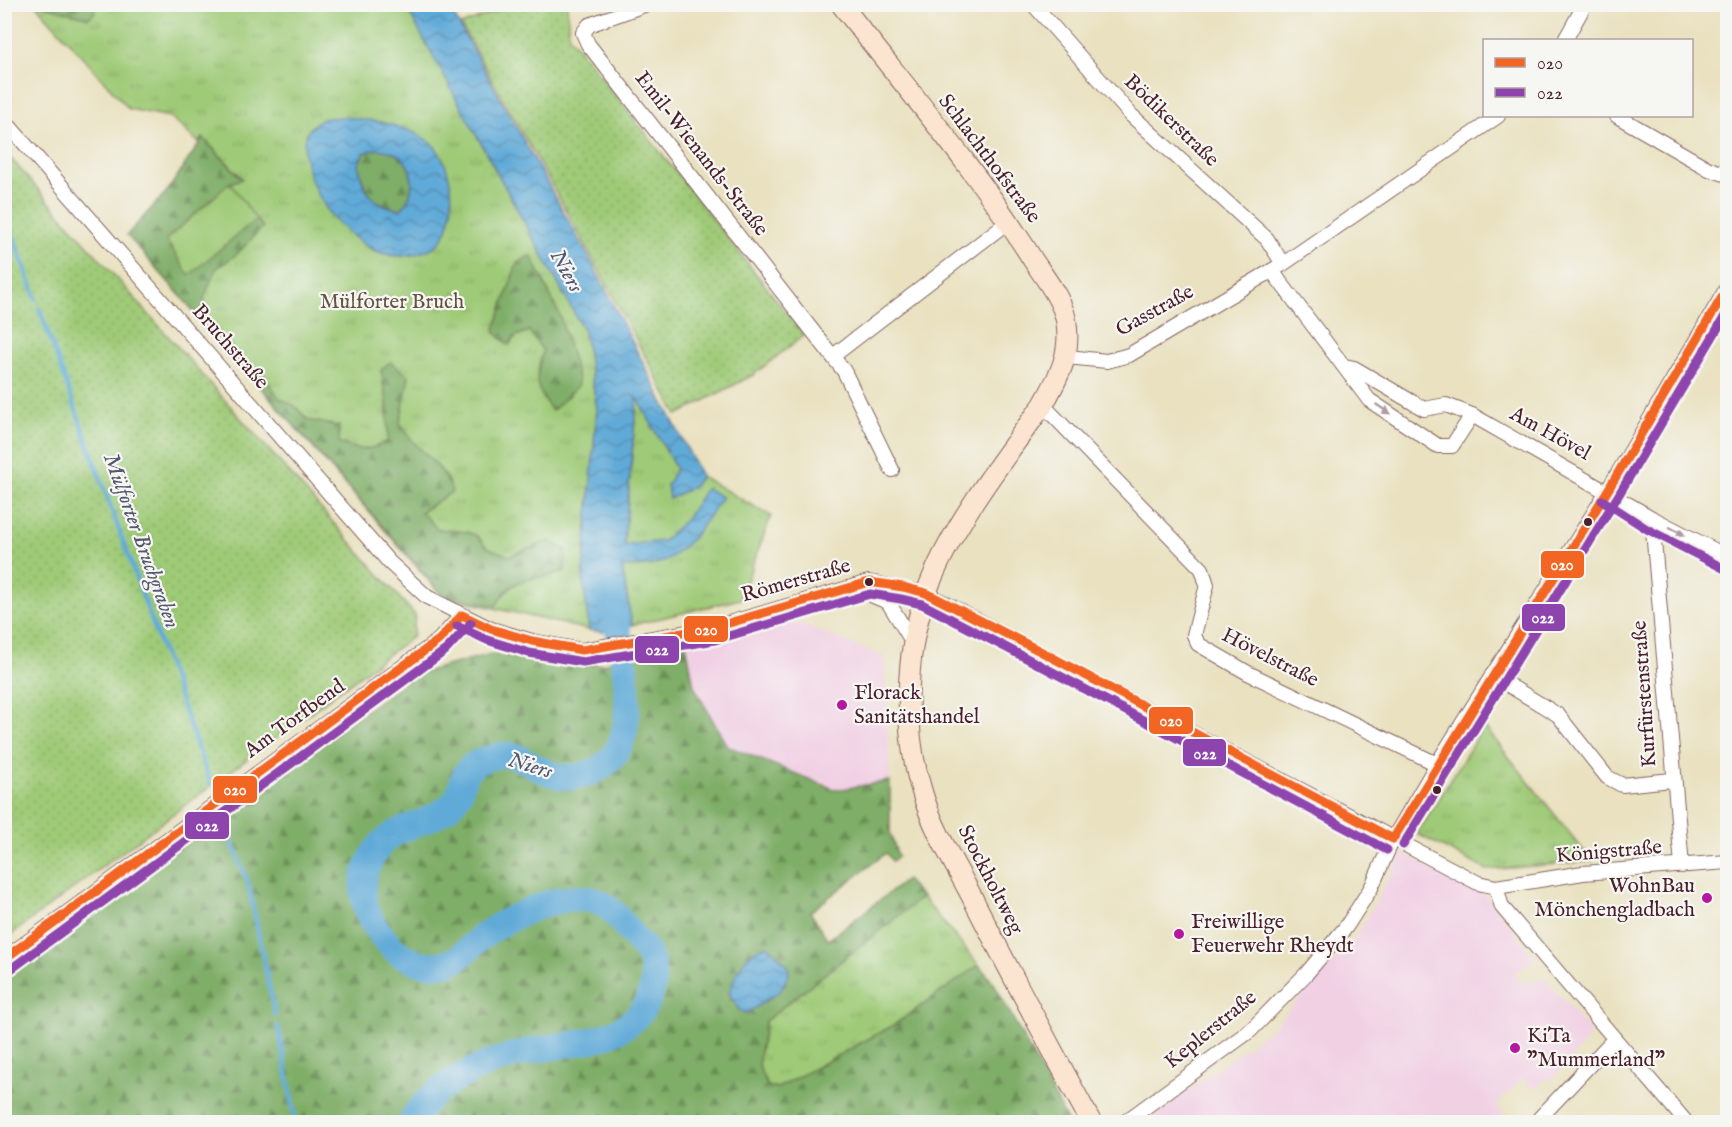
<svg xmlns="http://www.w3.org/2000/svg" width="1732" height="1127" font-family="'IM FELL English',serif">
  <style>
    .built { fill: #f1d0e4 }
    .grass { fill: url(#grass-tufts); stroke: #747451; stroke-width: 1.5 }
    .forest { fill: url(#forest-firs); stroke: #64664a; stroke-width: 1.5 }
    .garden { fill: url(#garden-dots); stroke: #747451; stroke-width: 1.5 }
    .pitch { fill: #9fca77; stroke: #747451; stroke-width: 1.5 }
    .water { fill: url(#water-waves); stroke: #556482; stroke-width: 1.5; fill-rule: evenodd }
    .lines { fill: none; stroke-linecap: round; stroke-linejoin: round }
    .stream { stroke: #60aad8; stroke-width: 4.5 }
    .river { stroke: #60aad8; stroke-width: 26 }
    .street-casing { stroke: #82635f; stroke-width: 16 }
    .secondary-casing { stroke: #82635f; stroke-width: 22 }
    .street { stroke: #fff; stroke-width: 14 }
    .secondary { stroke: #fce5d0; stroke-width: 20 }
    .bus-1-casing { stroke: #f6f6f2; stroke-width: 14 }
    .bus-2-casing { stroke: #f6f6f2; stroke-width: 14 }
    .bus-1 { stroke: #f26522; stroke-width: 9 }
    .bus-2 { stroke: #8e44ad; stroke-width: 9 }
    .oneway { fill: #ae9aa0 }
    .bus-dot { fill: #4a1f2b; stroke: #f6f6f2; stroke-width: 2 }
    .poi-dot { fill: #b5179e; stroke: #f6f6f2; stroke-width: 2 }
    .labels { text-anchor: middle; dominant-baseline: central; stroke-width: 4.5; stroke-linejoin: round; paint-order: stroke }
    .street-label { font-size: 21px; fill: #4a1f2b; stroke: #f6f6f2 }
    .park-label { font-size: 21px; fill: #645242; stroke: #f6f6f2 }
    .poi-label { font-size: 21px; fill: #4a1f2b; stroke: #f6f6f2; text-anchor: start }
    .water-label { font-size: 22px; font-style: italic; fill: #535770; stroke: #f6f6f2 }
    .line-badge { stroke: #f6f6f2; stroke-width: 2 }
    .badge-label { font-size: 16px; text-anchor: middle; font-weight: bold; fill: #fff }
  </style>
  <defs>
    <pattern id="grass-tufts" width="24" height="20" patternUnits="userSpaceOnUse" patternTransform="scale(1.5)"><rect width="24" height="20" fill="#9fca77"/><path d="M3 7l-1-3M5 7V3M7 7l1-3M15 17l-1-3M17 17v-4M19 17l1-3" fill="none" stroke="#8aad67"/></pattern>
    <pattern id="forest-firs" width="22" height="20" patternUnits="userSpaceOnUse" patternTransform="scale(1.5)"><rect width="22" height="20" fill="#7fae68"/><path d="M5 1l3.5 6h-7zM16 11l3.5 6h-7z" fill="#6a8d56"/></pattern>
    <pattern id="garden-dots" width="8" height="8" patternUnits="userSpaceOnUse" patternTransform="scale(1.5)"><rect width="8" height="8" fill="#9fca77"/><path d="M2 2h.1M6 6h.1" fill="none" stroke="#8aad67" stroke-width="1.8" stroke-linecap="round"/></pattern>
    <pattern id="water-waves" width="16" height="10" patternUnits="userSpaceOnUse" patternTransform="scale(1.5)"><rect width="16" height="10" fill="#60aad8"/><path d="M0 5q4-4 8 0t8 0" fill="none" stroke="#518aaf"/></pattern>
  </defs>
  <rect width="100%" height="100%" fill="#f6f6f2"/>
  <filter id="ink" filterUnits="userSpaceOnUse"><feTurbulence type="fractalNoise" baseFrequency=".0167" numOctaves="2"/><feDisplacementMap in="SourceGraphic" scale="12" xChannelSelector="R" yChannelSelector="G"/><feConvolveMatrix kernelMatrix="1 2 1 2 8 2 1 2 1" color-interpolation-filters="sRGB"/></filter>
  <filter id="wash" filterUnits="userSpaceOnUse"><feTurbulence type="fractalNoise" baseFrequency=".008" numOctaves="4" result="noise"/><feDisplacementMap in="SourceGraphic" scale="24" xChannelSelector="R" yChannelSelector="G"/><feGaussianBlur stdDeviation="1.35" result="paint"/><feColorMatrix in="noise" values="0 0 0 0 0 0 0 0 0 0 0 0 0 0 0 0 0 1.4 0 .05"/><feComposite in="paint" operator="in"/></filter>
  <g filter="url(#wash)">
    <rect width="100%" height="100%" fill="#e9e1bf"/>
    <path class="built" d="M794 621 884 657 890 781 836 790 727 746 694 686 686 644Z
      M1403 853 1485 894 1535 958 1514 973 1521 984 1544 977 1589 1030 1590 1037 1552 1080 1548 1077 1535 1089 1522 1078 1496 1106 1513 1122H1147L1273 1027 1353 942Z"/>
    <path class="grass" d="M36 5H405L584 331 597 409 583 576 589 630 442 596 174 288 255 219 230 183 242 178 203 138 198 142 170 117 129 109Z
      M637 397 676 469 667 486 693 487 701 476 771 516 740 599 632 625 622 567Z
      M1484 726 1592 861 1487 870 1417 834Z
      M922 897 979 965 894 1025 778 1088 768 1086C750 1058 764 1050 765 1021Z"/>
    <path class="forest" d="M41 5H93L95 12 89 18Z
      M203 138 242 179 230 183 166 240 189 275 256 219 263 227 237 254 216 269 204 298 208 321 257 374 262 373 279 398 295 406 308 420 339 426V443C360 451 367 452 388 441L387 402 381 370 390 362 409 376 400 423C405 430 411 440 417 446 433 461 446 471 452 492L421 512 438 529 467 532 477 536 487 547 509 556 549 541 566 550 565 571C535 582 514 572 496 606L442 594 127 235 168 190Z
      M376 149C382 150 390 150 395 153 416 164 417 196 400 210 369 202 366 194 358 164L364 153Z
      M531 255 560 316 578 378V386L552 411C534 387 534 380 543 351L529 331 514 337 509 345 494 332 517 263Z
      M686 644 694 686 727 746 836 790 890 781V833L898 857 892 861 886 853 810 912 828 940 906 880 922 897 765 1021C764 1050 750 1058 768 1086L778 1088 894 1025 979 965 995 985 1068 1122H5L4 976 416 674 491 654 580 665 602 664Z"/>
    <path class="garden" d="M513 5H567L569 36 804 335 753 375 677 415 570 217 461 25Z
      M5 152 415 615 413 636 5 939Z"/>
    <path class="pitch" d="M230 183 256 219 189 275 166 240Z"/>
    <path class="water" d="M405 5H448L590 259 701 476 693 487 669 499 667 486 676 469 637 398 624 545 663 541 687 518 706 488 722 497C707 520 684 556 656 564 646 568 632 566 622 567L632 625 602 632 589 630 583 576 597 409 584 331Z
      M343 117C372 120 406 124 430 142 454 162 460 219 439 243 431 251 412 256 401 256 389 256 377 253 366 246 356 239 344 229 335 220 317 200 284 136 321 120 326 117 337 118 343 117ZM376 149C382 150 390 150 395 153 416 164 417 196 400 210 369 202 365 194 358 164L364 153Z
      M768 945 788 966 789 974 780 991 746 1014 739 1010 729 993C735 973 746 950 768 945Z"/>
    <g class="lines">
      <path class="stream" d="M4 210 36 299
        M39 308 211 785
        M222 819 248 882 275 1015
        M278 1026 296 1122"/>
      <path class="river" d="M411 1122C432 1084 484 1062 526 1052 565 1043 621 1045 645 1006 656 988 657 960 641 945 626 931 614 905 594 900 563 891 508 917 483 936 473 943 462 958 450 962 427 969 401 960 386 941 376 929 366 915 364 900 361 884 364 873 371 859 389 822 424 830 452 804 458 798 460 791 462 783 467 762 485 758 503 755 522 752 545 779 570 777 659 770 620 650 611 594"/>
    </g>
  </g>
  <g filter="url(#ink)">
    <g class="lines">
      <defs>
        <path id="street" d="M647 4 589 25 583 33 588 44 844 371 892 470
          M1033 4 1131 115 1267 239 1283 264
          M1565 40 1585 4
          M1617 116 1709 169 1728 175
          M4 120 389 562 427 597 491 629 532 641 582 650 712 628 869 582 926 593 1478 883 1496 887 1583 873 1728 862
          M1272 271 1369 400 1438 446H1452L1472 415
          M833 356 1009 221
          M1067 357 1107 361 1129 355 1283 264 1498 116
          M1345 366 1354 368 1424 409 1446 405 1472 415 1652 518 1728 557
          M1043 405 1202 569 1207 585 1194 635 1198 644 1248 673 1437 764
          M1652 518 1682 866
          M852 587 888 602 912 641
          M1492 675 1558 715 1607 777 1622 785 1672 780
          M1496 887 1502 907 1686 1122
          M4 959 439 640 462 615
          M1125 1122 1251 1030 1306 974 1346 927 1371 888 1393 839 1437 764 1608 490 1728 286
          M1536 1122 1614 1039"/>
        <path id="secondary" d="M841 4C906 88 977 170 1033 260 1044 277 1062 299 1066 320 1072 354 1059 376 1043 405 1003 459 948 531 926 594 904 655 903 733 923 795 934 831 955 864 972 897 1010 973 1051 1048 1091 1122"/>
      </defs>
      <use href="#street" class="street-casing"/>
      <use href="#secondary" class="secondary-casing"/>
      <use href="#street" class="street"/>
      <use href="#secondary" class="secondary"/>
      <defs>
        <path id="bus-1" d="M462 615 491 629 532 641 582 650 712 628 869 582 903 587 926 593 1040 651 1393 839
          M1393 839 1608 490 1728 287
          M4 959 439 640 462 615"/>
        <path id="bus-2" d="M1602 500 1647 529 1723 568
          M457 626 487 640 529 653 583 662 715 640 870 594 901 599 922 604 1034 662 1387 850
          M1403 845 1618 496 1728 311
          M11 969 446 650 471 623"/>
      </defs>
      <use href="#bus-1" class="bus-1-casing"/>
      <use href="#bus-2" class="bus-2-casing"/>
      <use href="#bus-1" class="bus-1"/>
      <use href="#bus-2" class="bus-2"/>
    </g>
    <defs><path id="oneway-solid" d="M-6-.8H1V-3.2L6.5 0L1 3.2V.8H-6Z" transform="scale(1.5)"/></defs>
    <g class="oneway">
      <use href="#oneway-solid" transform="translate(1383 409) rotate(34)"/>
      <use href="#oneway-solid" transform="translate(1677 531) rotate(28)"/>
    </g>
  </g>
  <g class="bus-dot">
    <circle cx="1588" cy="522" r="5"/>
    <circle cx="869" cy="582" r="5"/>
    <circle cx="1437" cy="790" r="5"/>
  </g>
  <g class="poi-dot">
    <circle cx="842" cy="705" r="6"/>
    <circle cx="1707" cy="898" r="6"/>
    <circle cx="1179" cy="934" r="6"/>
    <circle cx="1515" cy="1048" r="6"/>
  </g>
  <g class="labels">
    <g class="street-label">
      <text transform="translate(1171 121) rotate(44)">Bödikerstraße</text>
      <text transform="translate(701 154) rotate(52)">Emil-Wienands-Straße</text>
      <text transform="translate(989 159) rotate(53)">Schlachthofstraße</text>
      <text transform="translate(1155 311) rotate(-29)">Gasstraße</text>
      <text transform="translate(230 347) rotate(49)">Bruchstraße</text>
      <text transform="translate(1550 434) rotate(29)">Am Hövel</text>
      <text transform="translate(796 581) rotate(-16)">Römerstraße</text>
      <text transform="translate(1270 658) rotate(27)">Hövelstraße</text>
      <text transform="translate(1645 694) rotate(-94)">Kurfürstenstraße</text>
      <text transform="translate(295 719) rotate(-36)">Am Torfbend</text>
      <text transform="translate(1609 852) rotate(-5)">Königstraße</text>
      <text transform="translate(990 880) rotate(63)">Stockholtweg</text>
      <text transform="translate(1211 1030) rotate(-39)">Keplerstraße</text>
    </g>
    <g class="park-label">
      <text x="392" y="302">Mülforter Bruch</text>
    </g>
    <g class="poi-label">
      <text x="854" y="693">Florack<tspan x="854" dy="24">Sanitätshandel</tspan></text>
      <text x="1695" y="886" text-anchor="end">WohnBau<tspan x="1695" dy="24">Mönchengladbach</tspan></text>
      <text x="1191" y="922">Freiwillige<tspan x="1191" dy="24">Feuerwehr Rheydt</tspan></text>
      <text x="1527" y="1036">KiTa<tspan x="1527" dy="24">"Mummerland"</tspan></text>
    </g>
    <g class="water-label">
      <text transform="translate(566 271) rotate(61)">Niers</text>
      <text transform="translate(141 541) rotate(70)">Mülforter Bruchgraben</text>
      <text transform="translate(530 766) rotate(17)">Niers</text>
    </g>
  </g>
  <g class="line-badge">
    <rect x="1540" y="550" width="45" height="29" rx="6" fill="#f26522"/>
    <rect x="1521" y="603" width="45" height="29" rx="6" fill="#8e44ad"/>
    <rect x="683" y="615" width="46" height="28" rx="6" fill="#f26522"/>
    <rect x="634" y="635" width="46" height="29" rx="6" fill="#8e44ad"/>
    <rect x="1148" y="706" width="46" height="29" rx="6" fill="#f26522"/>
    <rect x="1182" y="738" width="45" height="29" rx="6" fill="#8e44ad"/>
    <rect x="212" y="775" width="46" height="29" rx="6" fill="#f26522"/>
    <rect x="184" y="811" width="46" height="29" rx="6" fill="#8e44ad"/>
  </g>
  <g class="badge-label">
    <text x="1562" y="570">020</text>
    <text x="1543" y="623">022</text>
    <text x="706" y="635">020</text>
    <text x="657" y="655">022</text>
    <text x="1171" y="726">020</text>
    <text x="1205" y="759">022</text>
    <text x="235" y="795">020</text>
    <text x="207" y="831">022</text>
  </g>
  <rect width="1732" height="1127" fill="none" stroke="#f6f6f2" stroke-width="24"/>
  <rect x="1483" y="39" width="210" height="78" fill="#f6f6f2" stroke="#b1a0a2" stroke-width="1.5"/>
  <rect x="1495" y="58" width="30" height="9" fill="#f26522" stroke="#b1a0a2" stroke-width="1.5"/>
  <text x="1537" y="69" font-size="18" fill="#4a1f2b">020</text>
  <rect x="1495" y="88" width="30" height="9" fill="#8e44ad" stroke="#b1a0a2" stroke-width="1.5"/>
  <text x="1537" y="99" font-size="18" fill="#4a1f2b">022</text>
</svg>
